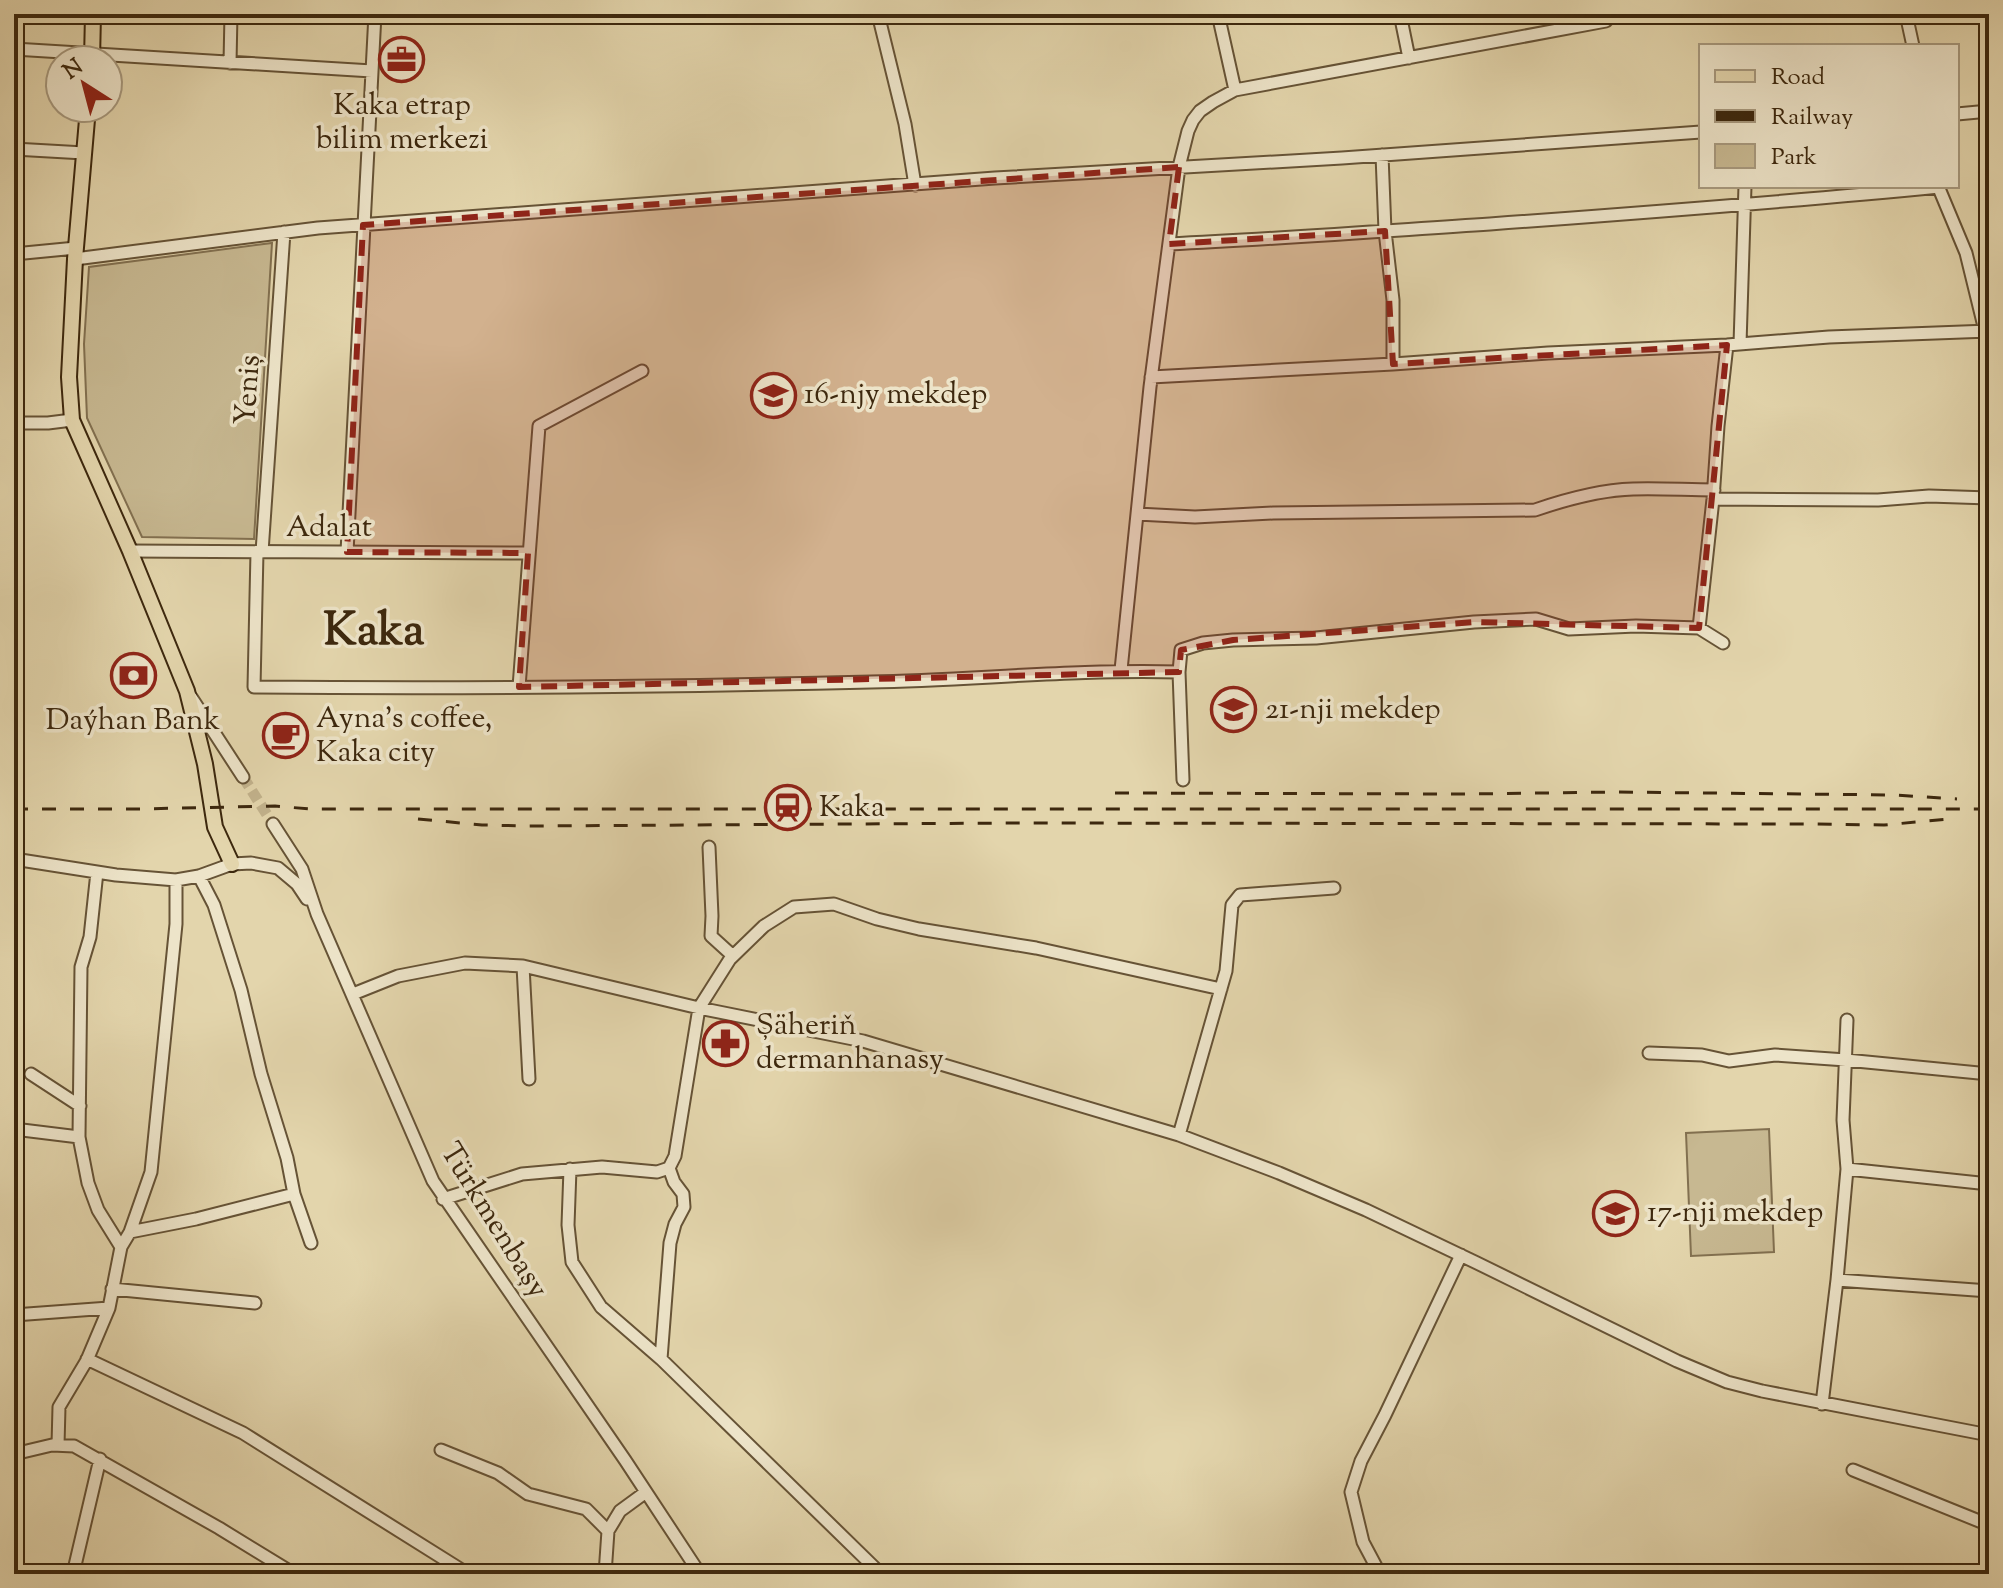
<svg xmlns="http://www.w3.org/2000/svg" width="2003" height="1588" font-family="'Sorts Mill Goudy',serif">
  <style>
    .green { fill: #c7b891; stroke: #827050; stroke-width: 2 }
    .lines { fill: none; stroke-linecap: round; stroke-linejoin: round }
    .minor-tunnel { stroke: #c2b28c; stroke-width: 11; stroke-dasharray: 11 5.5; stroke-linecap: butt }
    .minor-casing { stroke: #665336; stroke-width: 15 }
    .major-casing { stroke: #3d280e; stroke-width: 18 }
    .minor { stroke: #ede4c9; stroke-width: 11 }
    .major { stroke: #e3d5ac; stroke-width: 14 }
    .rail { stroke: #3d280e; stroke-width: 3; stroke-dasharray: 14 14; stroke-linecap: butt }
    .marked { fill: #8f2418; fill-opacity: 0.2; stroke: #8f2418; stroke-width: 6; stroke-dasharray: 16 10; stroke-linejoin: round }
    .labels { text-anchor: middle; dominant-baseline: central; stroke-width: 7; stroke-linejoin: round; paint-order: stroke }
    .poi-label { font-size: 30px; fill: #3d280e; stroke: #ede4c9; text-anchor: start }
    .street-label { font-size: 30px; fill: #3d280e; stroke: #ede4c9 }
    .town-label { font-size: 46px; font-weight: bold; fill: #3d280e; stroke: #ede4c9 }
  </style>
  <rect width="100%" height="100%" fill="#e3d5ac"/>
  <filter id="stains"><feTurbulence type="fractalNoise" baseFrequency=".0025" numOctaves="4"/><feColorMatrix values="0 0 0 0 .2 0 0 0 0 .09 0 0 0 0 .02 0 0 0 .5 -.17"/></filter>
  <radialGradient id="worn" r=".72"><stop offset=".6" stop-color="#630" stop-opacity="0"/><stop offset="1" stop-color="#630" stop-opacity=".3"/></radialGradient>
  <path class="green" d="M272 243 254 539 142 537 87 418 84 344 89 267Z
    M1769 1129 1774 1252 1691 1256 1686 1133Z"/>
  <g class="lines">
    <path class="minor-tunnel" d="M243 777 273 824"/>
    <defs>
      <path id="minor" d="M878 14 905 124 915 185
        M1218 14 1235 90
        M1400 14 1409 58
        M1906 14 1913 46
        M14 49 372 71
        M230 63 231 14
        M1957 114 1989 111
        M14 149 84 153
        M1382 155 1385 231 1393 300V364
        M1938 186 1966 253 1989 347
        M1169 244C1277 239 1383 231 1490 224 1640 213 1789 202 1939 187
        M14 254 76 248
        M75 259 318 228 995 178 1342 158 1701 132
        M1740 344 1745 186
        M1151 377 1393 364 1548 353 1727 345 1829 337 1989 331
        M14 423H48L72 420
        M1713 499 1878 500 1929 496 1989 498
        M1137 514 1195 517 1273 513 1535 510C1567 499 1599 490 1633 489 1660 488 1687 490 1714 490
        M130 551 528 553
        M257 552 254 687C459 689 665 687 871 682 974 680 1076 669 1179 672L1183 780
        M262 552 284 232
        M347 552 375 14
        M1699 628 1713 499 1718 426 1727 345
        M1121 670 1150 387 1179 167 1188 131 1193 120 1200 111 1213 102 1235 90 1606 21 1604 14
        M1179 672 1181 650 1203 643 1233 640 1316 638 1474 622 1536 619 1569 629 1636 626 1699 628 1723 643
        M519 687 539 426 642 371
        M191 697 243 777
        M273 824 302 869 317 914 433 1181 625 1460 700 1574
        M709 847 712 916 711 936 733 956
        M14 859 116 875 176 880 199 876 232 864 251 863 278 868 297 884 307 899
        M97 872 90 937 81 967 79 1137 88 1183 98 1210 121 1247
        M199 876 214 905 241 990 261 1074 287 1158 294 1194 311 1243
        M523 966 529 1079
        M353 994 398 976 465 963 523 966 699 1008 863 1041 1179 1135 1279 1173 1366 1210 1477 1263 1677 1361 1727 1382 1762 1391 1989 1435
        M1649 1053 1702 1055 1729 1061 1775 1055 1846 1060 1989 1074
        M31 1074 80 1106
        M14 1129 79 1137
        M1179 1135 1226 971 1232 905 1240 895 1334 888
        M570 1169 568 1225 572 1262 601 1307 661 1359 881 1574
        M1847 1169 1989 1184
        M443 1199 522 1174 602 1167 657 1172 669 1168 675 1156 699 1008 730 959 764 926 794 907 834 904 877 919 919 929 1036 948 1221 989
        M130 1232 196 1219 294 1194
        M1837 1280 1989 1291
        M112 1289 255 1303
        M14 1315 109 1308
        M87 1359 243 1433 468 1574
        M661 1359 670 1243 675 1224 684 1207 683 1194 674 1182 669 1168
        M1822 1404 1837 1280 1847 1169 1843 1120 1847 1020
        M58 1445 59 1407 87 1360 109 1308 121 1247 130 1232 151 1172 176 924V880
        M441 1450 498 1473 528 1494 586 1509 608 1531
        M14 1454 52 1445 74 1446 219 1528 294 1574
        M1853 1470 1989 1525
        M73 1574 100 1459
        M605 1574 608 1531 620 1511 646 1492
        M1380 1574 1363 1542 1351 1492 1361 1461 1385 1415 1461 1255"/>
      <path id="major" d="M92 60 93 14
        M88 108 75 259 69 377 72 420 130 551 187 691 205 764 215 827 232 864"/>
    </defs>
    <use href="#minor" class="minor-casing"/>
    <use href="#major" class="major-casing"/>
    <use href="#minor" class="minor"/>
    <use href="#major" class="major"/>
    <path class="rail" d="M1115 793 1465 794 1616 792 1895 795 1957 799
      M14 809H139L275 806 310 809H1989
      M418 819 482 825 528 826 1015 823 1811 824 1884 825 1949 819"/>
  </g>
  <path class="marked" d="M1179 167 1169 244 1385 231 1393 364 1727 345 1699 628 1474 622 1233 640 1181 650 1179 672 519 687 528 553 347 552 363 225Z"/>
  <defs>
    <symbol id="office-ring" viewBox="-11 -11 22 22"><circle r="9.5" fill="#ede4c9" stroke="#8f2418" stroke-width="1.5"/><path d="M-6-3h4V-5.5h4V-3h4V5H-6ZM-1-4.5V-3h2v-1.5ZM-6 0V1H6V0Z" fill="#8f2418"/></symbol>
    <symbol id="school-ring" viewBox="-11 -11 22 22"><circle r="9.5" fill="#ede4c9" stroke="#8f2418" stroke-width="1.5"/><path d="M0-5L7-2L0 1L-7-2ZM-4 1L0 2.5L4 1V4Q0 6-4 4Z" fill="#8f2418"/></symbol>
    <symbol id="bank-ring" viewBox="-11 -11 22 22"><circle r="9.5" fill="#ede4c9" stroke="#8f2418" stroke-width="1.5"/><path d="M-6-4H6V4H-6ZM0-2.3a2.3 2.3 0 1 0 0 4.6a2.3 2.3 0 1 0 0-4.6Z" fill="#8f2418"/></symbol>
    <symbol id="cafe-ring" viewBox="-11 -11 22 22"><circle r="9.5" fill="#ede4c9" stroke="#8f2418" stroke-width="1.5"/><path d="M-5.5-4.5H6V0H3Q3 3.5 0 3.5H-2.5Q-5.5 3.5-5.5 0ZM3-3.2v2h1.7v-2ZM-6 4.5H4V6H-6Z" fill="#8f2418"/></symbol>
    <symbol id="station-ring" viewBox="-11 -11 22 22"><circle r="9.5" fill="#ede4c9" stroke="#8f2418" stroke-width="1.5"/><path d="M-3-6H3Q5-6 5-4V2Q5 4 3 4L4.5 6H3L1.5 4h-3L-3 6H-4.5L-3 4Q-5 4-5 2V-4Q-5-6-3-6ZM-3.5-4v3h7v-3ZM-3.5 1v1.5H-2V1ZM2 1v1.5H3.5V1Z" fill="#8f2418"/></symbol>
    <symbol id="pharmacy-ring" viewBox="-11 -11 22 22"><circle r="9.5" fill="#ede4c9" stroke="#8f2418" stroke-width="1.5"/><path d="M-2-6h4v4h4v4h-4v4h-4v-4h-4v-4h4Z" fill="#8f2418"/></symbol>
  </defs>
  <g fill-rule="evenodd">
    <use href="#office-ring" x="376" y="34" width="51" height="51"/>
    <use href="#school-ring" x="748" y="370" width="51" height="51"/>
    <use href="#bank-ring" x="108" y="650" width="51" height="51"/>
    <use href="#school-ring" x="1208" y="684" width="51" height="51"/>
    <use href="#cafe-ring" x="260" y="710" width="51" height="51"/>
    <use href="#station-ring" x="762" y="782" width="51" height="51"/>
    <use href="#pharmacy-ring" x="700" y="1018" width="51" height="51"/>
    <use href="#school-ring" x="1590" y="1188" width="51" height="51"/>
  </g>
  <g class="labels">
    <g class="poi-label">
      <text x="402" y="106" text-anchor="middle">Kaka etrap<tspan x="402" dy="34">bilim merkezi</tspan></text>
      <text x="804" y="395">16-njy mekdep</text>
      <text x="1265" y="710">21-nji mekdep</text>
      <text x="316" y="719">Ayna's coffee,<tspan x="316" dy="34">Kaka city</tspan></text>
      <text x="133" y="721" text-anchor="middle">Daýhan Bank</text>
      <text x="819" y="808">Kaka</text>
      <text x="756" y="1026">Şäheriň<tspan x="756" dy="34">dermanhanasy</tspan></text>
      <text x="1647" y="1213">17-nji mekdep</text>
    </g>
    <g class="street-label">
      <text transform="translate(249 390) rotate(-86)">Yeniş</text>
      <text x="329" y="528">Adalat</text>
      <text transform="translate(493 1221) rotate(58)">Türkmenbaşy</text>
    </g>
    <g class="town-label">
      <text x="374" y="633">Kaka</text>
    </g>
  </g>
  <rect width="2003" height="1588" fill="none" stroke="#e3d5ac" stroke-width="48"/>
  <rect x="16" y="16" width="1971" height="1556" fill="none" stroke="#3d280e" stroke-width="4"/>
  <rect x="24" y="24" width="1955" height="1540" fill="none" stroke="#3d280e" stroke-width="2"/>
  <rect x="1699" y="44" width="260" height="144" fill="#ede4c9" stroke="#a7997e" stroke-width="2"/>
  <rect x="1715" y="70" width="40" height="12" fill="#e3d5ac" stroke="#a7997e" stroke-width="2"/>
  <text x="1771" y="84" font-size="24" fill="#3d280e">Road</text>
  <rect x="1715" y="110" width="40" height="12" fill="#3d280e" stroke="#a7997e" stroke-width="2"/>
  <text x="1771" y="124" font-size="24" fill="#3d280e">Railway</text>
  <rect x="1715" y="144" width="40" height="24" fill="#c7b891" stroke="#a7997e" stroke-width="2"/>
  <text x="1771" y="164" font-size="24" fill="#3d280e">Park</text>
  <g transform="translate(84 84) rotate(324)"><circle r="38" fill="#ede4c9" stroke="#a7997e" stroke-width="2"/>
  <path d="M0-6L14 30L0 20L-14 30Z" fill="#8f2418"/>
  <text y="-12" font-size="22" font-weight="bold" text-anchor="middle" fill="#3d280e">N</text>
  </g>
  <rect width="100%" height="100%" filter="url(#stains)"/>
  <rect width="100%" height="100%" fill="url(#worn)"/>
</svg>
